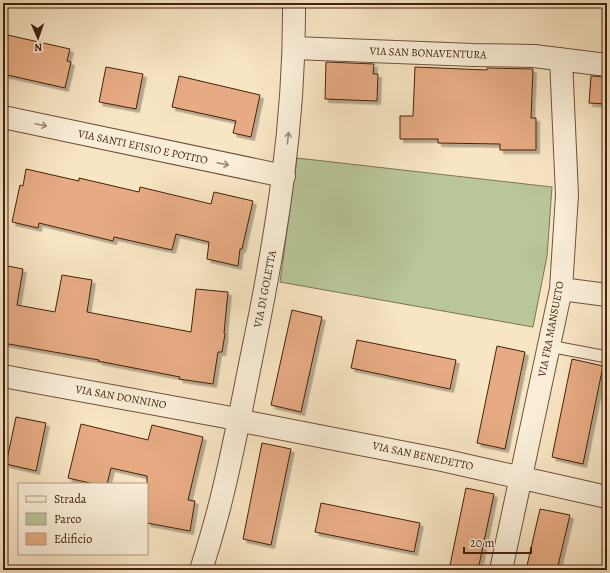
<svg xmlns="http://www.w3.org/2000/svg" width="610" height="573" font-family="Alegreya,serif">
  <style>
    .green { fill: #b8c698; stroke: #7d7452 }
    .building { fill: #e7ab83; stroke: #42220c; filter: url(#shadow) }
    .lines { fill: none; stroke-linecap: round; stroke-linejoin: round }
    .service-casing { stroke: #70533a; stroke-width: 13 }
    .minor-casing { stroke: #70533a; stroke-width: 24 }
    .service { stroke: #faeed8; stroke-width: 11 }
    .minor { stroke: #faeed8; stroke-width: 22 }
    .oneway { stroke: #9e8872 }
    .labels { text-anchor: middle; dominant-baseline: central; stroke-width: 3; stroke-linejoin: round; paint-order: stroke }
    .street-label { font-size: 11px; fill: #42220c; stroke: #faeed8 }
  </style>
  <defs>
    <filter id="shadow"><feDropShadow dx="3.5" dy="3.5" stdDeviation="0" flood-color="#0004"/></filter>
  </defs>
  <rect width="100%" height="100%" fill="#f8e5c3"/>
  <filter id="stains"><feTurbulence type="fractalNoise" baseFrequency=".005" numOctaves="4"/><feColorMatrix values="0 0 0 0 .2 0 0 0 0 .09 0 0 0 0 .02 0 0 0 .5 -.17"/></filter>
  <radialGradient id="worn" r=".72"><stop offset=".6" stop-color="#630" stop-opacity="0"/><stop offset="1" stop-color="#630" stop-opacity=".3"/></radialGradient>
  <path class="green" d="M297 158 552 187 547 256 533 327 280 282Z"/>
  <path class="building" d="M3 34 70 49 67 61 71 62 65 88 3 74Z
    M326 62 374 64 373 74H378L377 101 325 99Z
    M106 67 143 74 136 109 99 102Z
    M415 67 487 70V68L533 69 531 118H536V150H500V144L438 143V139H400V116H413Z
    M179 76 260 95 251 137 233 133 236 121 172 107Z
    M591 76 607 77V104L589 103Z
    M26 169 79 181V178L139 192 140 187 211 204 214 192 253 201 242 249H240L238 266 207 259 209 242 176 234 172 250 114 237 113 241 39 223 38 228 12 222 20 185 23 186Z
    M3 265 23 269 17 305 55 312 62 275 92 280 87 312 191 332 196 289 228 292 224 333 225 334 222 352H218L213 384 179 379 180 377 98 361 99 360 3 343Z
    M292 310 322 317 301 412 271 405Z
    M357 340 456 360 450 389 351 368Z
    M497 346 525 352 505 449 477 443Z
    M572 359 603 366 583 464 552 457Z
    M16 417 46 423 36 471 6 464Z
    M81 424 148 440 152 425 203 437 188 500 195 501 190 531 147 523V476L111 468 107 484H94L68 478Z
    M262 443 291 449 271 545 243 539Z
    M466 488 494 494 478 570H449Z
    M321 503 420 523 414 552 315 532Z
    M540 509 570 515 557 570H526Z"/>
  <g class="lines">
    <defs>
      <path id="service" d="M549 346 607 357"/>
      <path id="minor" d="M294 48 473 55 534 56 607 65
        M3 117 284 176
        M561 289 607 295
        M3 376 226 417 252 423 442 460 607 497
        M201 570C207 551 213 531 218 512 232 459 242 404 253 350 277 234 295 122 294 3
        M501 570 561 289 567 195 561 59"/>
    </defs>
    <use href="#service" class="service-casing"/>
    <use href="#minor" class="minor-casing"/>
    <use href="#service" class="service"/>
    <use href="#minor" class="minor"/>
  </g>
  <defs><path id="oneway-shaft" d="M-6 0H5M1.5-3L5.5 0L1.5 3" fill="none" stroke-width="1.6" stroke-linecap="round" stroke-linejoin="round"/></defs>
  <g class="oneway">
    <use href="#oneway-shaft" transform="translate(41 125) rotate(12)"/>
    <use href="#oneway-shaft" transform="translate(288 138) rotate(-84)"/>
    <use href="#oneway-shaft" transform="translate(223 164) rotate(12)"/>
  </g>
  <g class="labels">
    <g class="street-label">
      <text transform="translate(428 53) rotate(2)">VIA SAN BONAVENTURA</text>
      <text transform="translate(143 147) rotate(12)">VIA SANTI EFISIO E POTITO</text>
      <text transform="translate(265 289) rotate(-79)">VIA DI GOLETTA</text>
      <text transform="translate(551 329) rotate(-79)">VIA FRA MANSUETO</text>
      <text transform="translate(121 397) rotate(10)">VIA SAN DONNINO</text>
      <text transform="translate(423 456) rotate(12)">VIA SAN BENEDETTO</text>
    </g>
  </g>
  <rect width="610" height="573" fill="none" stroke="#f8e5c3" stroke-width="16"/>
  <rect x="4" y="4" width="602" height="565" fill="none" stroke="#42220c" stroke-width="2"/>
  <rect x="8" y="8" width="594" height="557" fill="none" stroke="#42220c"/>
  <rect x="18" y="483" width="130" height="72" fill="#faeed8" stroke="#b09c86"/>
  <rect x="26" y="496" width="20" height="6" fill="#faeed8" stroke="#b09c86"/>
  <text x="54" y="503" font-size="12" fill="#42220c">Strada</text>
  <rect x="26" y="513" width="20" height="12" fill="#b8c698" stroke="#b09c86"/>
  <text x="54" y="523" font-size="12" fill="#42220c">Parco</text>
  <rect x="26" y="533" width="20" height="12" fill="#e7ab83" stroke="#b09c86"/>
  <text x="54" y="543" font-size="12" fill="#42220c">Edificio</text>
  <g transform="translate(38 38) rotate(178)" stroke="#faeed8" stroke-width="3" paint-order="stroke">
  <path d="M0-3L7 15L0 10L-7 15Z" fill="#42220c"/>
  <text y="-6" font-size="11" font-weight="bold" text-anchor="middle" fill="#42220c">N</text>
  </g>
  <path d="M464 547v6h67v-6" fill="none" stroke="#42220c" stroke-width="2"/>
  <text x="470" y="547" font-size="12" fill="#42220c" stroke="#faeed8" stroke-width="3" paint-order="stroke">20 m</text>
  <rect width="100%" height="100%" filter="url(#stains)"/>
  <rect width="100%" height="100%" fill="url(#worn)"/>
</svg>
